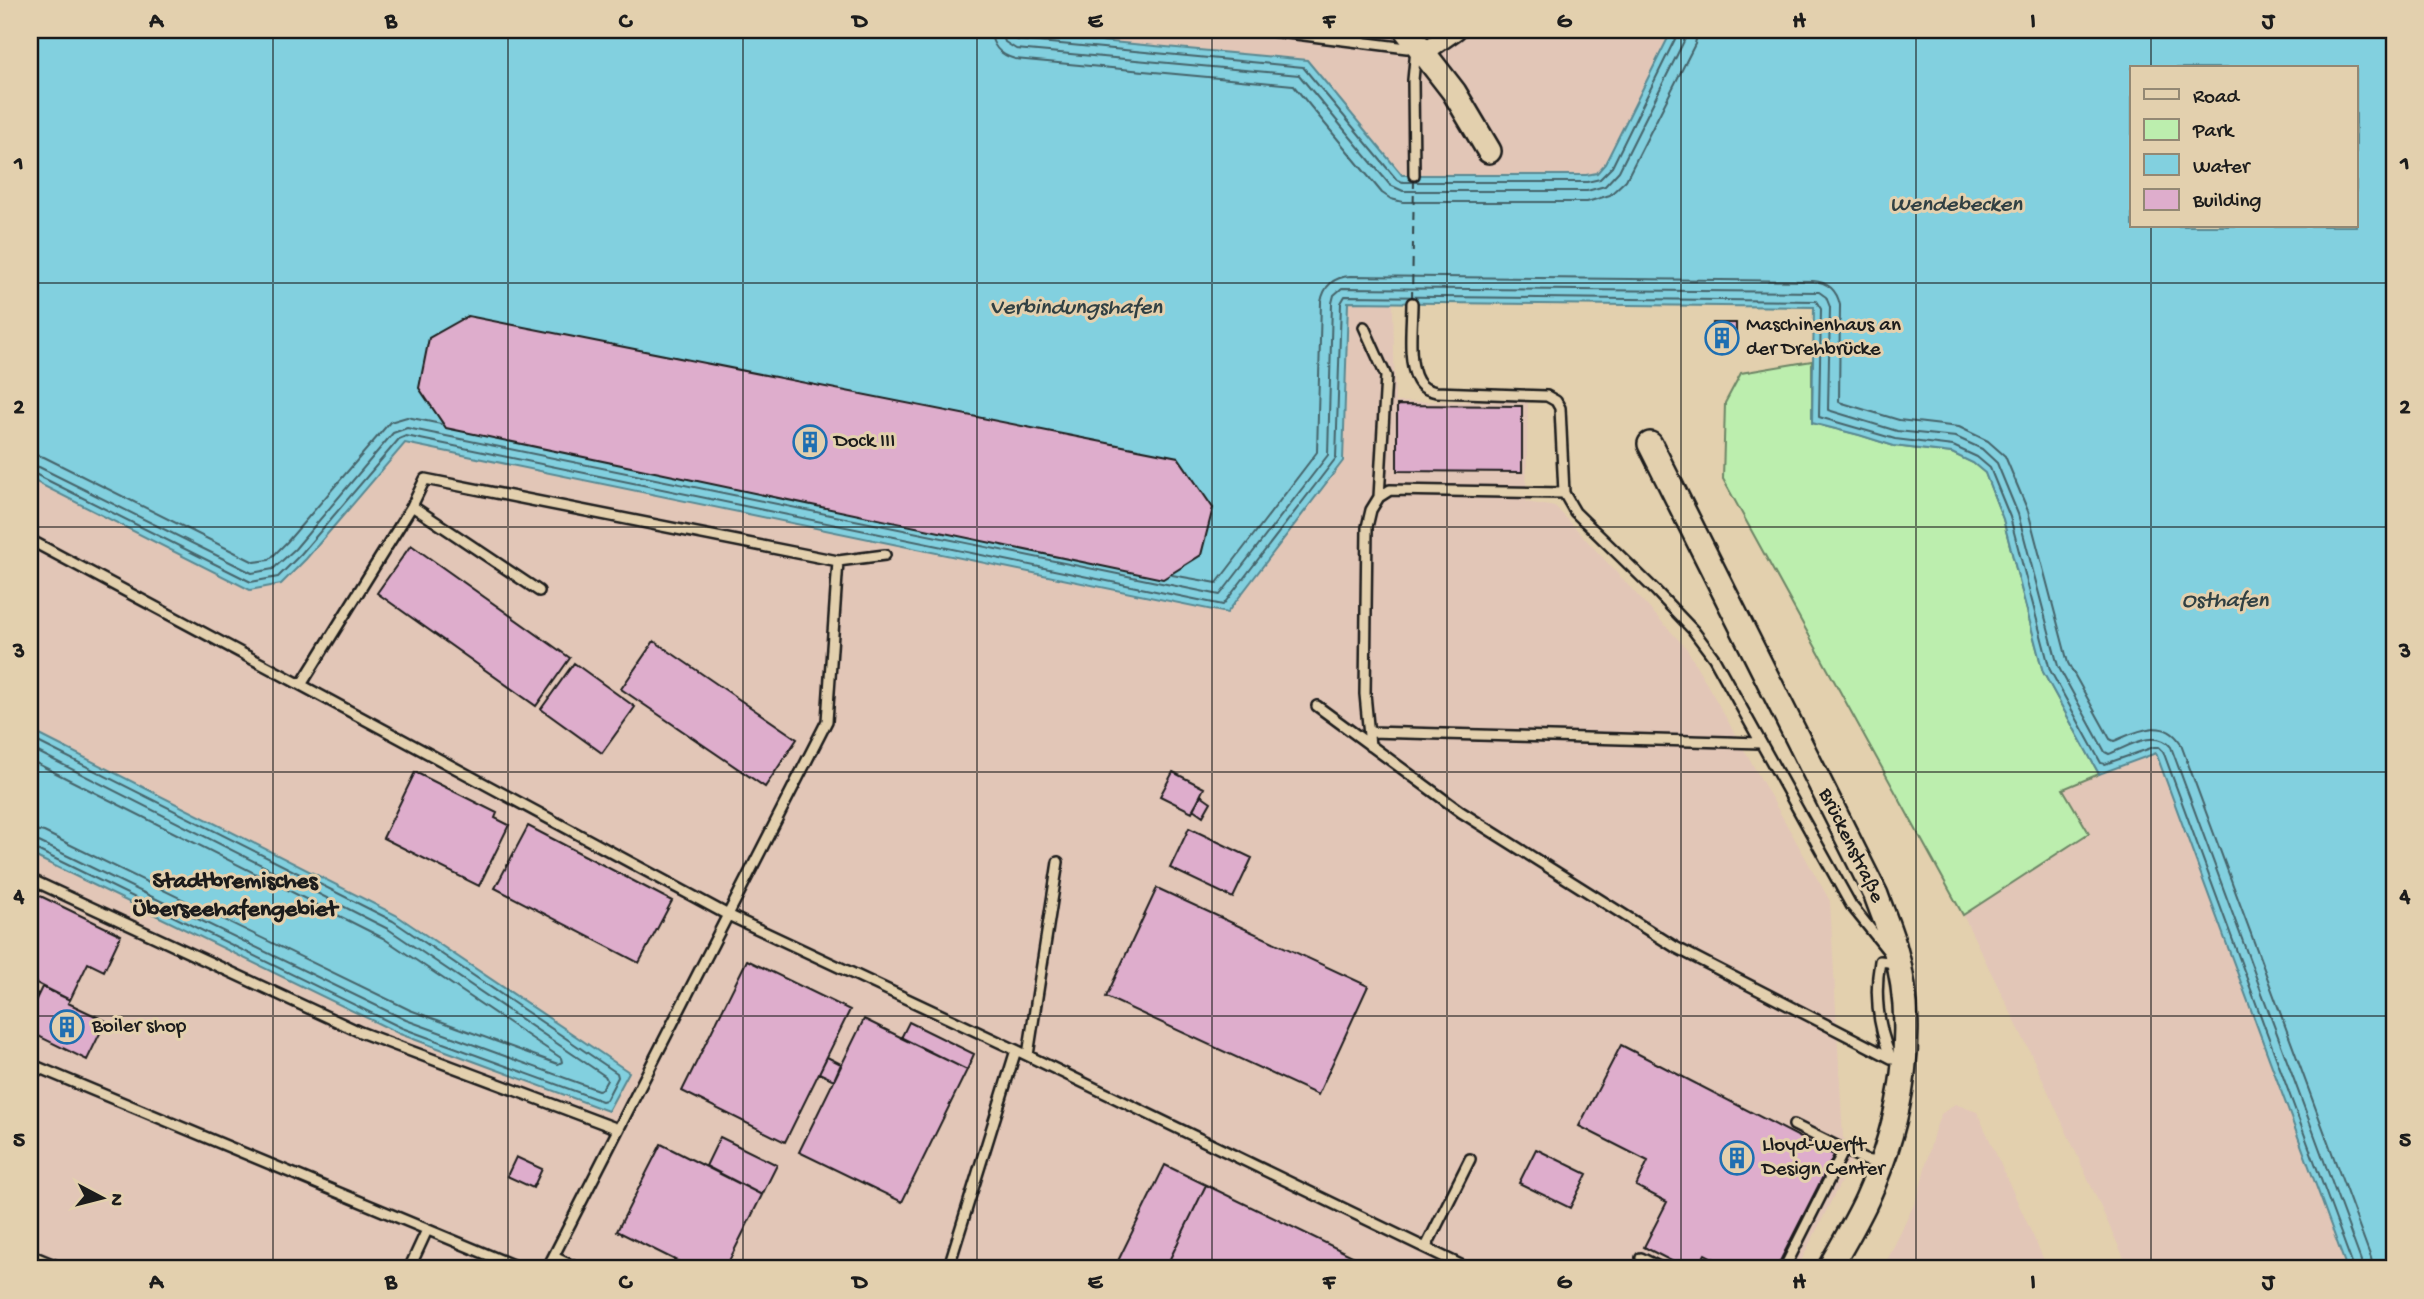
<svg xmlns="http://www.w3.org/2000/svg" width="2424" height="1299" font-family="'Gochi Hand',sans-serif">
  <style>
    .built { fill: #e2c6b7 }
    .green { fill: #bceeae; stroke: #6c8565; stroke-width: 2 }
    .water { fill: #82d0df; stroke: #598891; stroke-width: 2; fill-rule: evenodd }
    .lines { fill: none; stroke-linecap: round; stroke-linejoin: round }
    .shore { stroke: #45646a; stroke-width: 2 }
    .ferry { stroke: #304043; stroke-width: 2; stroke-dasharray: 9 7; stroke-linecap: butt }
    .building { fill: #deadcc; stroke: #1c1c1c; stroke-width: 2 }
    .service-casing { stroke: #1c1c1c; stroke-width: 14 }
    .minor-casing { stroke: #1c1c1c; stroke-width: 23 }
    .tertiary-casing { stroke: #1c1c1c; stroke-width: 28 }
    .service { stroke: #e3d0ae; stroke-width: 9 }
    .minor { stroke: #e3d0ae; stroke-width: 18 }
    .tertiary { stroke: #e3d0ae; stroke-width: 23 }
    .grid { fill: none; stroke: #1c1c1c; stroke-width: 2; stroke-opacity: 0.55 }
    .labels { text-anchor: middle; dominant-baseline: central; stroke-width: 6; stroke-linejoin: round; paint-order: stroke }
    .poi-label { font-size: 21px; fill: #1c1c1c; stroke: #e3d0ae; text-anchor: start }
    .street-label { font-size: 21px; fill: #1c1c1c; stroke: #e3d0ae }
    .water-label { font-size: 23px; font-style: italic; fill: #304043; stroke: #e3d0ae }
    .quarter-label { font-size: 24px; font-weight: bold; fill: #1c1c1c; stroke: #e3d0ae }
    .neatline { fill: none; stroke: #1c1c1c; stroke-width: 2.5 }
    .grid-label { font-size: 23px; text-anchor: middle; font-weight: bold; fill: #1c1c1c }
  </style>
  <rect width="100%" height="100%" fill="#e3d0ae"/>
  <filter id="ink" filterUnits="userSpaceOnUse"><feTurbulence type="fractalNoise" baseFrequency=".0143" numOctaves="2"/><feDisplacementMap in="SourceGraphic" scale="14" xChannelSelector="R" yChannelSelector="G"/><feConvolveMatrix kernelMatrix="1 2 1 2 8 2 1 2 1" color-interpolation-filters="sRGB"/></filter>
  <g filter="url(#ink)">
    <path class="built" d="M981 30H1672L1605 165 1597 173 1587 175H1402L1307 60Z
      M1348 302 1393 303 1395 402 1528 401 1526 502 1556 507 1687 649 1830 901 1843 1138 1859 1146 1797 1269H30V479L250 590 281 584 306 559 405 443 1227 613 1343 461Z
      M2156 753 2347 1269H2129L2031 1054 1963 915 2089 833 2063 788Z
      M1955 1104 1977 1112 2048 1269H1883L1918 1196 1934 1132 1941 1114Z"/>
    <path class="green" d="M1812 361V423L1860 435 1894 446 1952 453 1973 463 1985 473 2003 519 2043 672 2099 774 2063 789 2089 833 1963 915 1723 479 1725 403 1741 373Z"/>
    <path class="water" d="M30 30H981L1307 60 1402 175H1586L1597 173 1605 164 1672 30H2394V1269H2347L2156 753 2099 774 2043 672 2003 519 1985 473 1973 463 1952 453 1894 446 1859 435 1812 423 1814 307 1348 302 1343 461 1227 613 405 443 306 559 281 584 250 590 30 479ZM2132 68H2356V226H2132Z
      M30 730 396 915 629 1072 608 1111 400 1034 30 854Z"/>
    <g class="lines">
      <path class="shore" d="M991 30C991 45 1000 55 1015 59L1293 85 1382 193 1391 199 1403 202H1587L1610 195 1626 180 1695 44 1698 30
        M1001 30 1005 42 1016 49 1299 75 1390 185 1403 191H1587L1605 186 1619 171 1685 39 1687 30
        M1010 30 1012 37 1018 40 1303 67 1397 180 1403 182H1587L1600 179 1612 167 1677 35 1678 30
        M30 454 44 457 254 562 269 560 287 542 390 422 407 417 441 424
        M30 465 39 467 252 573 273 569 295 549 393 433 407 428 1220 595 1328 455 1332 303 1334 295 1342 288 1819 292 1826 297 1830 307 1828 410 1897 431 1956 437 1982 449 1997 463 2018 514 2058 666 2105 752 2109 754C2127 747 2156 728 2171 747L2361 1261 2362 1269
        M30 474H35L251 582 278 577 301 554 399 439 406 436 1223 605 1336 458 1341 303 1345 296 1816 301 1821 309 1819 417 1895 439 1953 446 1977 457 1990 468 2010 517 2050 670 2101 763 2105 764 2154 747H2159L2163 751 2354 1269
        M1172 575 1217 583 1317 452 1321 302C1324 286 1334 277 1350 276L1813 281C1828 282 1837 291 1840 305L1839 402 1899 420 1959 427 1988 441 2005 456 2028 511 2068 663 2110 739 2114 741C2136 732 2163 717 2180 742L2371 1258 2373 1269
        M30 738 393 921 617 1073 618 1077 606 1100 602 1101 402 1028 35 849H30
        M30 748 388 929 605 1076 607 1080 602 1089 598 1090 406 1020 39 842 30 840
        M30 760 383 938 561 1058 562 1062 558 1064 410 1010 44 832 30 829"/>
      <path class="ferry" d="M1412 300 1414 180"/>
    </g>
    <path class="building" d="M468 316 1178 457 1213 508 1201 555 1163 579 446 428 419 388 429 338Z
      M1713 323H1736V342H1720L1718 347H1710L1708 333H1713Z
      M1397 405 1522 406V472L1397 471Z
      M411 545 570 658 536 706 377 593Z
      M654 641 797 739 765 787 621 689Z
      M574 663 635 707 602 753 541 709Z
      M415 772 497 813 495 818 509 825 479 886 383 838Z
      M1173 772 1204 788 1192 812 1160 796Z
      M1201 795 1211 802 1203 816 1193 809Z
      M528 826 672 901 639 963 495 888Z
      M1189 828 1252 858 1233 898 1170 868Z
      M1157 888 1368 986 1318 1095 1106 997Z
      M30 891 121 935 104 971 88 963 70 1000 30 980Z
      M747 960 850 1010 785 1142 682 1091Z
      M42 987 70 1000 68 1003 106 1021 87 1060 30 1032V1012Z
      M30 990 38 994 30 1012Z
      M864 1019 967 1070 902 1202 799 1152Z
      M909 1022 974 1054 967 1070 901 1038Z
      M1621 1045 1834 1155 1776 1269H1734L1705 1254 1697 1269H1687L1644 1247 1667 1202 1636 1186 1648 1161 1579 1126Z
      M827 1057 841 1064 834 1080 819 1073Z
      M720 1137 777 1165 762 1195 706 1166Z
      M661 1144 762 1195 725 1269H693L617 1231Z
      M1536 1149 1587 1174 1570 1208 1519 1183Z
      M516 1157 542 1169 533 1188 507 1176Z
      M1165 1165 1206 1185 1165 1269H1114Z
      M1206 1185 1379 1269H1165Z"/>
    <g class="lines">
      <defs>
        <path id="service" d="M1264 30 1407 48 1415 45
          M1414 175 1413 80 1416 49
          M1412 303C1412 323 1407 363 1418 381 1422 388 1428 390 1436 392L1547 396 1556 401 1560 408 1564 493 1575 512 1655 590 1693 630 1714 658 1851 905 1888 951
          M1364 327 1386 376 1379 497 1371 510 1367 527 1365 694 1370 746
          M1379 497 1390 490 1564 493
          M412 506 539 591
          M30 540 301 685
          M838 561 425 479 412 506 301 685 728 915 1016 1050 1469 1269
          M1317 706 1461 812 1675 947 1891 1058
          M1370 732 1761 743
          M30 879 360 1032 618 1129
          M1028 1055 1058 862
          M1891 1058C1878 1027 1874 995 1880 961L1896 963
          M30 1064 522 1269
          M1794 1125 1865 1160 1881 1163
          M1426 1247 1470 1159
          M30 1255 64 1269
          M554 1257 579 1269
          M1641 1258 1663 1269
          M409 1269 427 1230
          M547 1269 827 721 838 561 885 555
          M948 1269 1016 1050
          M1784 1269 1844 1150"/>
        <path id="minor" d="M1417 44 1430 48 1456 30"/>
        <path id="tertiary" d="M1406 30 1454 92 1489 151
          M1650 444 1876 895C1882 912 1889 928 1894 945 1919 1028 1902 1121 1867 1199 1856 1223 1842 1246 1829 1269"/>
      </defs>
      <use href="#service" class="service-casing"/>
      <use href="#minor" class="minor-casing"/>
      <use href="#tertiary" class="tertiary-casing"/>
      <use href="#service" class="service"/>
      <use href="#minor" class="minor"/>
      <use href="#tertiary" class="tertiary"/>
    </g>
  </g>
  <path class="grid" d="M273 30V1269M508 30V1269M743 30V1269M977 30V1269M1212 30V1269M1447 30V1269M1681 30V1269M1916 30V1269M2151 30V68M2151 226V1269M30 283H2394M30 527H2394M30 772H2394M30 1016H2394"/>
  <defs>
    <symbol id="building-ring" viewBox="-11 -11 22 22"><circle r="9.5" fill="#e3d0ae" stroke="#1f6fb2" stroke-width="1.5"/><path d="M-4-6H4V6H1V3H-1V6H-4ZM-2.5-4.3h1.7v1.8h-1.7ZM.8-4.3h1.7v1.8H.8ZM-2.5-1h1.7V.8h-1.7ZM.8-1h1.7V.8H.8Z" fill="#1f6fb2"/></symbol>
  </defs>
  <g fill-rule="evenodd">
    <use href="#building-ring" x="1703" y="319" width="38" height="38"/>
    <use href="#building-ring" x="791" y="423" width="38" height="38"/>
    <use href="#building-ring" x="48" y="1008" width="38" height="38"/>
    <use href="#building-ring" x="1718" y="1139" width="38" height="38"/>
  </g>
  <g class="labels">
    <g class="poi-label">
      <text x="1746" y="326">Maschinenhaus an<tspan x="1746" dy="24">der Drehbrücke</tspan></text>
      <text x="834" y="442">Dock III</text>
      <text x="92" y="1027">Boiler shop</text>
      <text x="1762" y="1146">Lloyd-Werft<tspan x="1762" dy="24">Design Center</tspan></text>
    </g>
    <g class="street-label">
      <text transform="translate(1850 846) rotate(64)">Brückenstraße</text>
    </g>
    <g class="water-label">
      <text x="1956" y="205">Wendebecken</text>
      <text x="1076" y="308">Verbindungshafen</text>
      <text x="2225" y="601">Osthafen</text>
    </g>
    <g class="quarter-label">
      <text x="235" y="882">Stadtbremisches<tspan x="235" dy="28">Überseehafengebiet</tspan></text>
    </g>
  </g>
  <rect width="2424" height="1299" fill="none" stroke="#e3d0ae" stroke-width="77"/>
  <rect x="2130" y="66" width="228" height="161" fill="#e3d0ae" stroke="#938874" stroke-width="2"/>
  <rect x="2144" y="89" width="35" height="10" fill="#e3d0ae" stroke="#938874" stroke-width="2"/>
  <text x="2193" y="102" font-size="21" fill="#1c1c1c">Road</text>
  <rect x="2144" y="119" width="35" height="21" fill="#bceeae" stroke="#938874" stroke-width="2"/>
  <text x="2193" y="136" font-size="21" fill="#1c1c1c">Park</text>
  <rect x="2144" y="154" width="35" height="21" fill="#82d0df" stroke="#938874" stroke-width="2"/>
  <text x="2193" y="172" font-size="21" fill="#1c1c1c">Water</text>
  <rect x="2144" y="189" width="35" height="21" fill="#deadcc" stroke="#938874" stroke-width="2"/>
  <text x="2193" y="206" font-size="21" fill="#1c1c1c">Building</text>
  <g transform="translate(102 1198) rotate(97)" stroke="#e3d0ae" stroke-width="5" paint-order="stroke">
  <path d="M0-5L12 26L0 18L-12 26Z" fill="#1c1c1c"/>
  <text y="-10" font-size="19" font-weight="bold" text-anchor="middle" fill="#1c1c1c">N</text>
  </g>
  <rect x="38" y="38" width="2348" height="1222" class="neatline"/>
  <g class="grid-label">
    <text x="156" y="27">A</text>
    <text x="391" y="27">B</text>
    <text x="625" y="27">C</text>
    <text x="860" y="27">D</text>
    <text x="1095" y="27">E</text>
    <text x="1329" y="27">F</text>
    <text x="1564" y="27">G</text>
    <text x="1799" y="27">H</text>
    <text x="2033" y="27">I</text>
    <text x="2268" y="27">J</text>
    <text x="19" y="169">1</text>
    <text x="2405" y="169">1</text>
    <text x="19" y="413">2</text>
    <text x="2405" y="413">2</text>
    <text x="19" y="657">3</text>
    <text x="2405" y="657">3</text>
    <text x="19" y="902">4</text>
    <text x="2405" y="902">4</text>
    <text x="19" y="1146">5</text>
    <text x="2405" y="1146">5</text>
    <text x="156" y="1288">A</text>
    <text x="391" y="1288">B</text>
    <text x="625" y="1288">C</text>
    <text x="860" y="1288">D</text>
    <text x="1095" y="1288">E</text>
    <text x="1329" y="1288">F</text>
    <text x="1564" y="1288">G</text>
    <text x="1799" y="1288">H</text>
    <text x="2033" y="1288">I</text>
    <text x="2268" y="1288">J</text>
  </g>
</svg>
